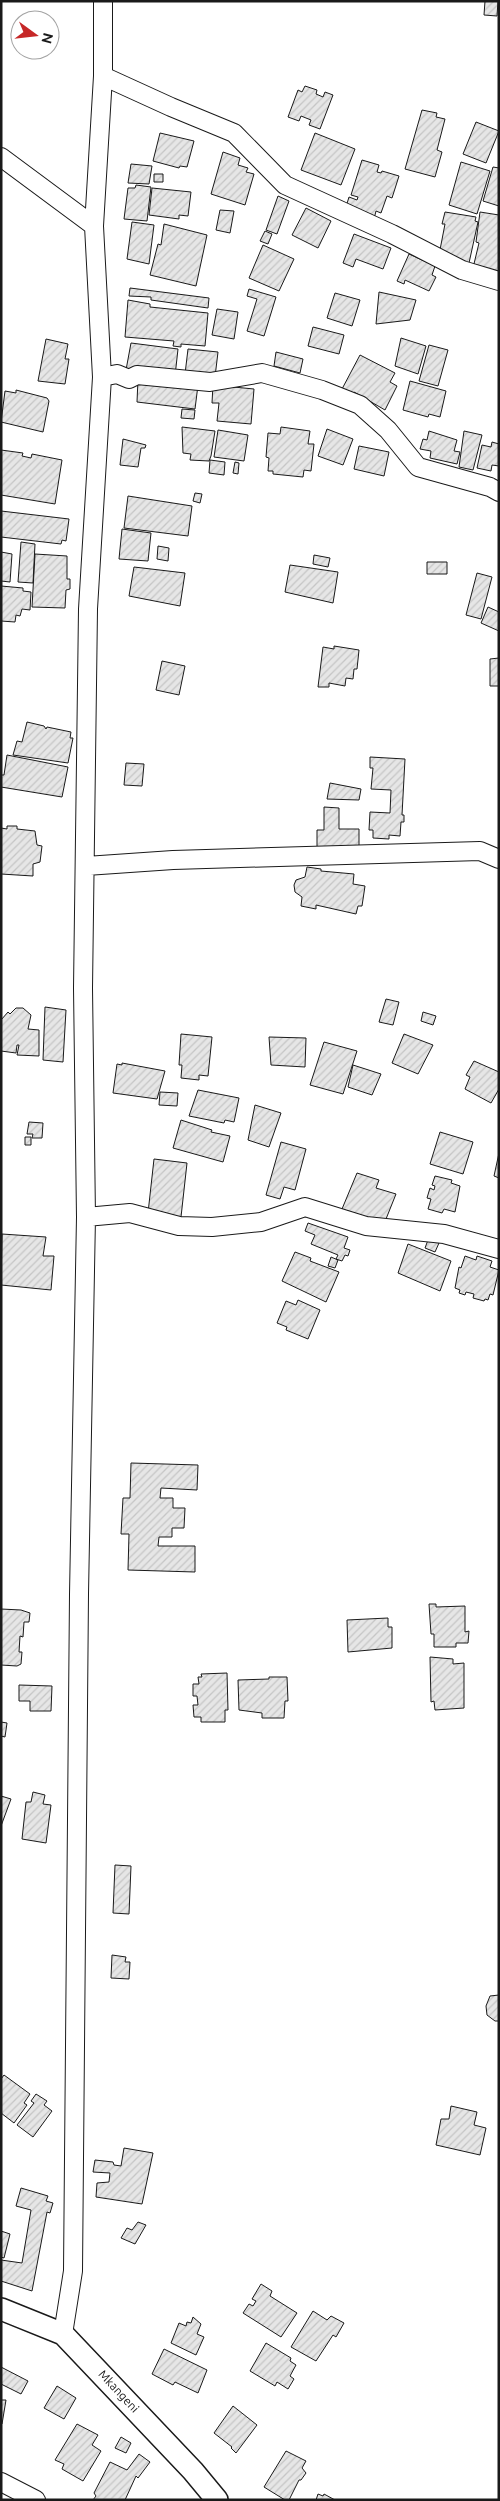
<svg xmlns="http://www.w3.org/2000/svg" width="500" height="2501" font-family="Ubuntu,sans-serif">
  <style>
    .building { fill: url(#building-hatch); stroke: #1a1a1a }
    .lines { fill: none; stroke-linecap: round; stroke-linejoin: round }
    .minor-casing { stroke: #1a1a1a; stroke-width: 20 }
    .tertiary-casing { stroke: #1a1a1a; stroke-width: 24 }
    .minor { stroke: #fff; stroke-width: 18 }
    .tertiary { stroke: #fff; stroke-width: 21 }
    .labels { text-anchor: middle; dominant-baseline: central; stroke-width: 4; stroke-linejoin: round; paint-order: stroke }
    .street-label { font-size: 12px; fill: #1a1a1a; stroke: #fff }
  </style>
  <defs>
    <pattern id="building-hatch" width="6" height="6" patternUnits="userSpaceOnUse" patternTransform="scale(1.25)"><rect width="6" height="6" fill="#e6e6e6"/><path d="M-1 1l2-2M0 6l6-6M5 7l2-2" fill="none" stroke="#c5c5c5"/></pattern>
  </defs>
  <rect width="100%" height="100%" fill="#fff"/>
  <path class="building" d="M485 1H498L497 16 484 15Z
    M305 86 317 90 316 94 323 97 325 92 333 95 320 129 309 125 311 120 301 116 299 121 288 117 298 90 302 92Z
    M422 110 437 113 436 117 445 119 437 150 442 152 435 177 405 169Z
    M476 122 499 131 486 163 463 154Z
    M160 133 194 141 187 167 180 166 179 168 153 161Z
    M315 133 355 149 341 185 301 170Z
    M223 152 240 158 238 165 248 168 246 172 254 174 245 205 211 194Z
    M362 160 379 165 377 172 381 173 382 171 399 176 392 198 387 196 381 213 376 211 374 219 345 210 349 197 357 200 358 197 351 195Z
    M461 162 490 171 477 214 449 205Z
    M131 164 152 166 149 184 128 183Z
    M493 167 499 168V206L483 201Z
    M154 174H163V182H154Z
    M136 185 151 187 147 221 124 219 128 188H135Z
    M152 188 191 192 188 216 179 215V219L149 215Z
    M278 196 289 201 277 234 266 230Z
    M306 208 331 221 318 248 292 235Z
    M220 210 234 211 230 233 216 230Z
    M445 212 476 217 475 221 478 222 469 263 439 255 445 224H442Z
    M480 212 499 215V272L473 268 479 243 476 242Z
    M132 222 154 225 149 264 127 259Z
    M164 224 207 235 196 286 150 275 158 244 161 245Z
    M265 231 272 234 268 244 260 241Z
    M354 234 391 248 383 269 356 259 353 267 343 263Z
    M263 245 294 259 279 291 249 278Z
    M409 254 435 266 432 275 436 277 429 291 405 280 404 284 397 281Z
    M130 288 209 298 208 308 151 300V297L129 296Z
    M249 289 276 297 264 336 247 331 257 299 247 296Z
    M379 292 416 300 410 320 376 324Z
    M335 293 360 300 352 326 327 318Z
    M128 300 150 304V307L208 313 205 346 181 344V347L173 346 174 341 125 337Z
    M217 309 238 312 234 339 212 335Z
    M313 327 344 335 339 354 308 346Z
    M401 338 426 346 418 374 395 366Z
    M46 339 68 344 65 359H69L65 384 38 381Z
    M131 343 178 349 175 376 126 370Z
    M429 345 448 350 438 386 419 381Z
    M188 349 218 352 215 377 185 374Z
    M276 352 303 359 300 373 274 366Z
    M360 355 395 373 390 382 397 386 385 410 354 392 353 394 342 389Z
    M138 379 198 385 195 409 137 402Z
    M410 381 446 391 440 417 429 414 428 417 403 410Z
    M213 385 254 389 251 424 217 421 219 403H212Z
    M16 390 47 398 49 401 43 432 1 422 5 391 16 393Z
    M182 409 195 410 194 419 181 418Z
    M182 427 215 431 211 456 209 461 190 460 191 454 183 453Z
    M281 427 310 431 308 444H314L311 471 304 470 303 477 273 474V471H268L269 458 266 457 268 433 280 434Z
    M327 429 353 439 343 465 318 456Z
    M218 430 248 435 244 461 214 457Z
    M429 431 457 440 454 451 460 452 457 464 430 458 431 451 420 449 423 439 427 440Z
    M464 431 482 435 473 470 459 467Z
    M123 439 146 445 145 448H141L138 467 120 465Z
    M492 442 499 444V466L492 465 491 471 477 468 482 445 491 447Z
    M359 446 389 452 384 476 354 469Z
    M1 450 23 453 22 456 31 458 32 454 62 460 55 504 1 495Z
    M210 460 225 462 224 475 209 473Z
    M235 462 239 463 238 474 233 473Z
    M195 493 202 494 200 503 193 501Z
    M128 496 192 506 188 536 124 528Z
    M1 511 69 519 66 541 62 540 61 544 1 537Z
    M122 529 151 533 148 561 119 559Z
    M21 542 35 544 33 583 18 582Z
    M158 546 169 548 168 561 157 559Z
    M1 552 12 554 10 582 1 581Z
    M35 554 67 556V579H70V589L66 590 65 608 32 607Z
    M314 555 330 558 328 567 313 564Z
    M427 562H447V574H427Z
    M290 565 338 572 333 603 285 592Z
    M134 567 185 573 180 606 129 596Z
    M477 573 492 577 481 619 466 615Z
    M1 586 23 588V591L31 592 30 610 22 609 20 616 16 615 15 622 1 621Z
    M488 607 499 612V631L481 623Z
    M334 646 359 650 357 669H354L353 679 346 678 345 686 329 683V687H318L323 647 334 649Z
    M499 658V686H490V659Z
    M162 661 185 666 179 695 156 690Z
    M27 722 44 726 46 729 47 727 71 732 70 738H73L68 763 13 755 17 741 22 742Z
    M7 755 68 767 62 797 1 787V775H4Z
    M370 757 405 759 402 815H404V822H401L400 836 389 835V839L373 838V830H369L370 812 390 813 391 790 371 789 373 768H370Z
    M126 763 144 764 142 786 124 785Z
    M330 783 361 789 359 800 327 799Z
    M324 807 339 808V829H359V849L317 848V830H324Z
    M7 826H17V829L35 831 37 845 42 846 40 862 33 864V876L1 874V828L7 829Z
    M307 867 321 869V871L354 874 353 884 365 886 362 906H358L356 914 316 905V909L301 906 302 897 295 892 294 885 296 880 305 877Z
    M386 999 399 1002 393 1025 379 1022Z
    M45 1007 66 1010 63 1062 43 1060Z
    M16 1008H23L31 1015 28 1029 39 1030V1056L17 1055 19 1045H17L16 1053 1 1051V1020L8 1012 10 1014Z
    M423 1012 436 1016 433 1025 421 1021Z
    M181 1034 212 1037 208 1076 199 1075V1080L181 1078 182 1065H179Z
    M404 1034 433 1045 418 1074 392 1063Z
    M269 1037 306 1038 305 1067 271 1065Z
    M324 1042 357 1051 343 1094 310 1085Z
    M474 1061 499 1072V1089L491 1103 465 1089 470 1077 466 1075Z
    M122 1063 165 1071 157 1099 113 1093 117 1064 122 1065Z
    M353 1065 381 1074 372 1095 348 1087Z
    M198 1090 239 1098 234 1122 225 1120 224 1123 189 1116Z
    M160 1092 178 1093 177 1106 159 1105Z
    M255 1105 281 1113 269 1147 248 1140Z
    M181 1120 212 1130 211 1132 230 1136 223 1162 173 1148Z
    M29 1122 43 1123 42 1138H32L33 1134H27Z
    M440 1132 473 1142 463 1174 430 1164Z
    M25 1137H31V1145H25Z
    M281 1142 306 1149 295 1190 284 1187 280 1199 266 1195Z
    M499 1153V1178L494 1176Z
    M154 1159 187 1163 181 1217 148 1213Z
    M357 1173 379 1180 376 1188 396 1194 384 1224 342 1209Z
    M435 1176 452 1180 451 1183 460 1186 455 1212 444 1209 442 1213 428 1209 431 1199 427 1198 430 1188 434 1190 435 1186 432 1185Z
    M308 1223 348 1237 344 1248 350 1250 348 1256 345 1255 342 1261 336 1259 338 1255 311 1244 315 1235 305 1231Z
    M2 1234 46 1237 43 1256H54L51 1290 1 1285Z
    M428 1240 439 1243 435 1252 425 1248Z
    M408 1244 451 1261 440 1291 398 1273Z
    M295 1252 311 1258 310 1261 339 1272 326 1302 282 1281Z
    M465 1256 476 1260 477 1256 492 1261 490 1267 499 1270 493 1295 490 1294 488 1300 485 1299 484 1301 473 1298 474 1294 466 1292 465 1295 459 1293 460 1290 455 1288 459 1267 461 1268Z
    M331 1257 338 1260 335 1268 328 1266Z
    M298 1300 320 1310 308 1339 286 1330 287 1327 277 1323 286 1301 296 1305Z
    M131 1463 198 1465 197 1490 161 1488 160 1498H173V1508H185L184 1528H172V1537H159L158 1546H195V1572L128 1570 129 1534H121L123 1498H130Z
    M429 1604H436V1607L465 1606V1632L469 1631 468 1643H456V1647H434V1634H431Z
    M1 1609 21 1610 30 1613 29 1622H24L23 1637 20 1636 19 1652H22L21 1664 17 1666 1 1665Z
    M388 1618V1627H392V1648L348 1652 347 1620Z
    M430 1657 453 1659V1664L464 1663V1708L435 1710 434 1701 431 1702Z
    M227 1673 228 1710H225V1722H201V1717H194L193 1705H198L197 1696H193V1684H199L198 1677H202L201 1674Z
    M269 1677H287L288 1701H285L284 1718H262V1713L239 1710 238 1680 269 1679Z
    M19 1685 52 1686 51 1711H30V1701H19Z
    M1 1722 7 1723 5 1737 1 1736Z
    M33 1792 45 1795 43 1804 51 1805 46 1843 22 1839 26 1802H31Z
    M1 1796 11 1799 1 1826Z
    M115 1865 131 1866 129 1914 113 1913Z
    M112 1955 126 1957 125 1962H130L129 1979 111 1978Z
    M499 1995V2021H495L487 2015 486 2006 490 1996Z
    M4 2075 30 2094 24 2103 27 2105 14 2123 1 2113V2079Z
    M36 2094 47 2101 44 2105 52 2111 33 2137 17 2125 34 2103 31 2101Z
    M451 2106 477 2112 474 2125 486 2128 480 2155 436 2145 441 2119H449Z
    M124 2148 153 2153 142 2204 96 2197 97 2183 109 2182 110 2173 93 2172 95 2160 113 2162 114 2165 121 2166Z
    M21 2188 48 2196 46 2201 53 2203 50 2213 47 2212 32 2291 1 2281V2260L22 2263 31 2210 16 2206Z
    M138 2222 146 2225 135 2244 121 2238 127 2228 132 2230Z
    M1 2231 10 2234 4 2258 1 2257Z
    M261 2284 272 2291 270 2296 297 2313 281 2337 243 2313 249 2304 253 2306 256 2301 252 2299Z
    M313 2311 327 2320 331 2316 344 2323 336 2337 333 2335 316 2361 291 2347Z
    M193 2317 201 2324 197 2334 204 2337 196 2355 171 2343 179 2323 186 2326 187 2322 191 2323Z
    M266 2343 291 2358 290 2361 296 2365 290 2376 294 2379 288 2389 277 2382 275 2386 250 2371Z
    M164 2349 207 2370 198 2393 175 2382 173 2385 152 2374Z
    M1 2367 28 2381 21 2394 1 2384Z
    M57 2386 76 2398 64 2419 44 2408Z
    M1 2400H6L2 2424 1 2423Z
    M233 2406 257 2425 236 2453 231 2448 232 2447 214 2433Z
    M77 2424 98 2435 92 2445 101 2451 83 2481 62 2469 64 2464 55 2460Z
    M121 2437 131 2443 126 2453 115 2448Z
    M286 2451 306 2461 302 2468 306 2473 301 2480H299L289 2500H285L264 2487Z
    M139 2454 150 2462 138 2478 136 2476 125 2500H93L96 2496 94 2493 110 2462 127 2470Z
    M318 2494 323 2496 324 2494 335 2500H316Z"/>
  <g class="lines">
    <defs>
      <path id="minor" d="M103 76 171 107 234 133 285 185 392 234 462 270 499 281
        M1 157 94 226
        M102 377 117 374 129 379 137 375 210 382 262 373 322 390 360 405 388 430 418 467 490 487 499 492
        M86 866 173 860 480 851 499 859
        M86 1217 130 1213 179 1226 212 1227 261 1222 305 1207 366 1226 444 1234 499 1249
        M63 2334 73 2271 79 1594 86 1217 83 988 88 609 102 377 94 226 103 76V1
        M1 2482 36 2500"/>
      <path id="tertiary" d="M1 2309 63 2334 193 2471 217 2500"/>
    </defs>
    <use href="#minor" class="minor-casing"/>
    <use href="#tertiary" class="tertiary-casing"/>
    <use href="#minor" class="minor"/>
    <use href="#tertiary" class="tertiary"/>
  </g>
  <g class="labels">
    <g class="street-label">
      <text transform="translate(119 2391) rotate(47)">Mkangeni</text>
    </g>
  </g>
  <rect width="500" height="2501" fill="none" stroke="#1a1a1a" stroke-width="5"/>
  <g transform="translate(35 35) rotate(105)"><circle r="24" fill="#ffffff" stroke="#a3a3a3"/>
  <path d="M0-4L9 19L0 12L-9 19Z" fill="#c62828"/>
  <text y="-8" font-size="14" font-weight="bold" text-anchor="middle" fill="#1a1a1a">N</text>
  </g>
</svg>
